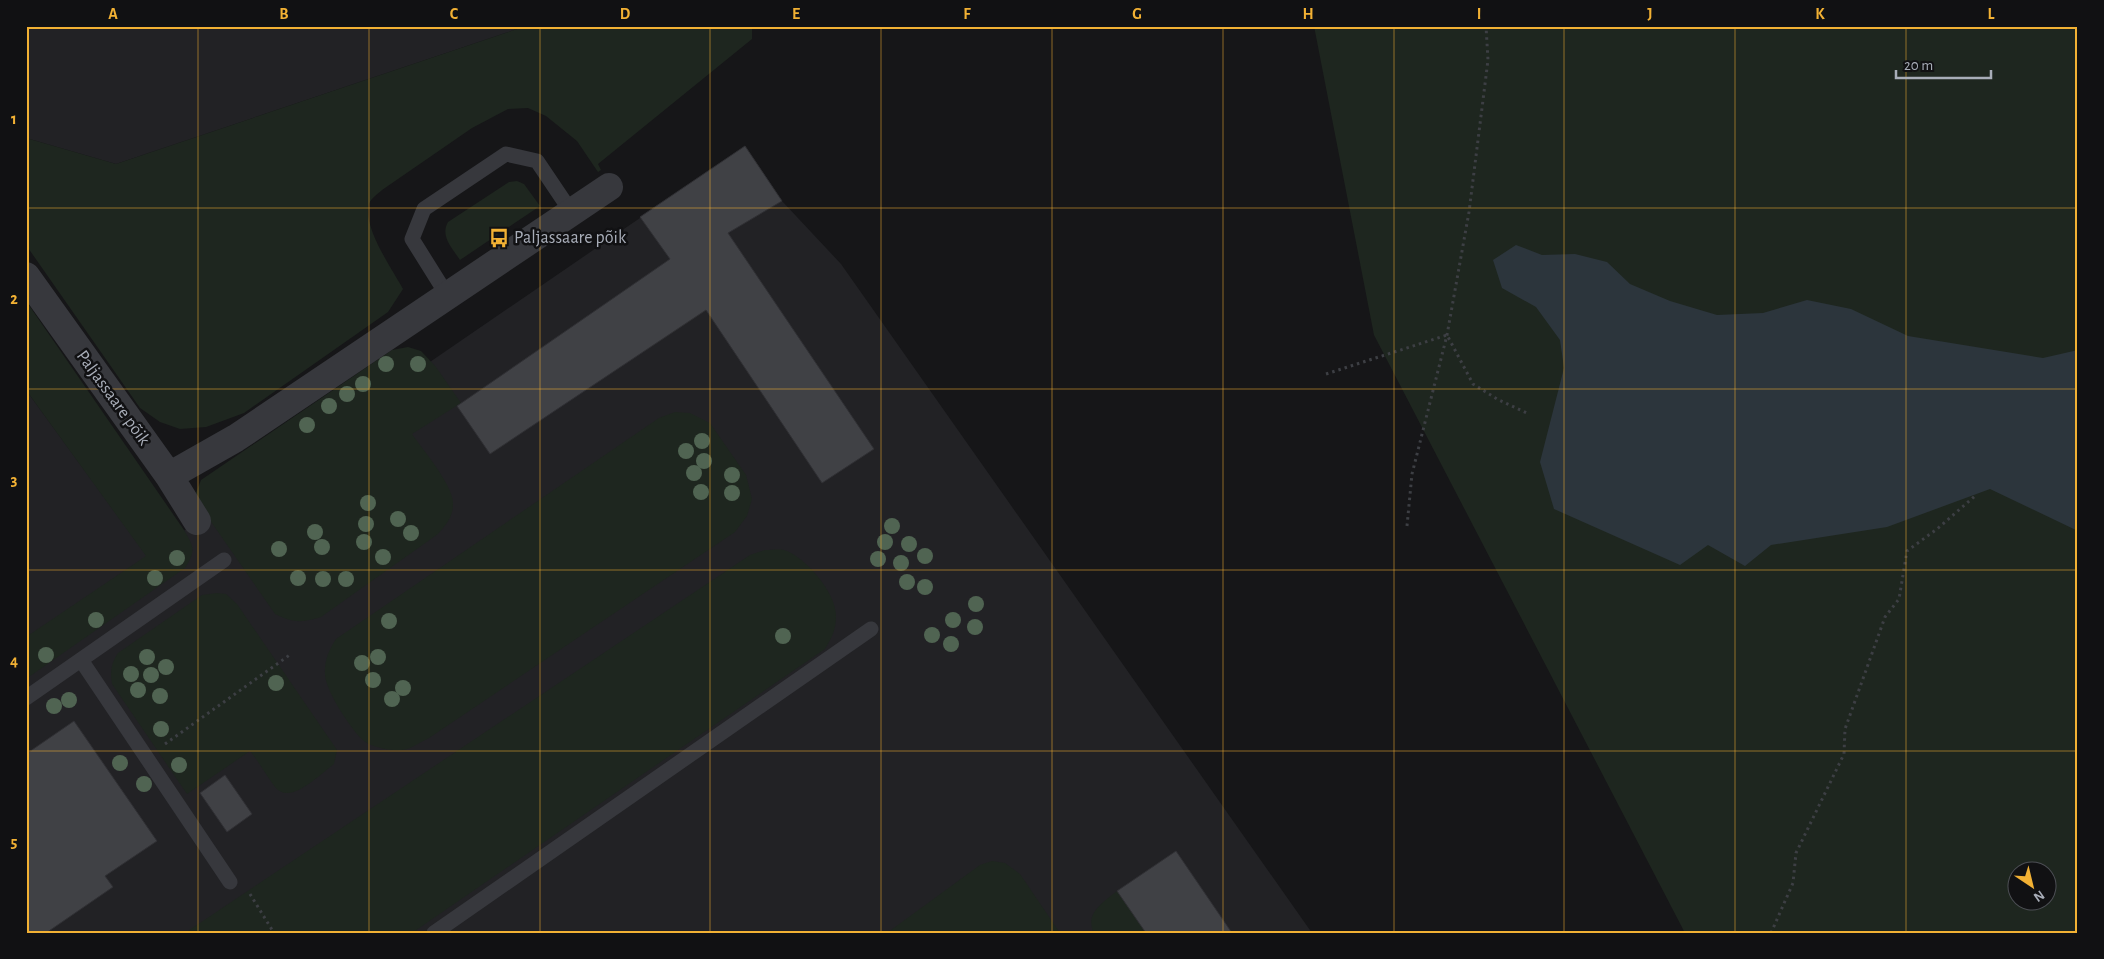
<svg xmlns="http://www.w3.org/2000/svg" width="2104" height="959" font-family="'Alegreya Sans',sans-serif">
  <style>
    .built { fill: #222225 }
    .green { fill: #1e261f; fill-rule: evenodd }
    .water { fill: #2c353c }
    .building { fill: #404145; stroke: #303034 }
    .lines { fill: none; stroke-linecap: round; stroke-linejoin: round }
    .path { stroke: #3d3f44; stroke-width: 3; stroke-dasharray: 2.5 4; stroke-linecap: butt }
    .lane { stroke: #37383d; stroke-width: 15 }
    .street { stroke: #37383d; stroke-width: 28 }
    .tree { fill: #506452 }
    .grid { fill: none; stroke: #f2b134; stroke-width: 1; stroke-opacity: 0.55 }
    .labels { text-anchor: middle; dominant-baseline: central; stroke-width: 5; stroke-linejoin: round; paint-order: stroke }
    .poi-label { font-size: 18px; fill: #a8adb8; stroke: #111113; text-anchor: start }
    .street-label { font-size: 18px; fill: #a8adb8; stroke: #111113 }
    .neatline { fill: none; stroke: #f2b134; stroke-width: 2 }
    .grid-label { font-size: 16px; text-anchor: middle; font-weight: bold; fill: #f2b134 }
  </style>
  <rect width="100%" height="100%" fill="#161618"/>
  <path class="built" d="M26 26H526L116 164 26 138Z
    M745 146 782 201 841 264 1312 933H26V390L147 556Z"/>
  <path class="green" d="M526 26H752V39L598 164 601 170 598 172 577 141 546 116 528 108 508 109 472 128 382 190C378 194 371 198 369 204 362 226 392 269 403 289L388 312 244 413 206 427 180 429 160 422 140 408 26 245V138L116 164Z
    M1314 26H2078V933H1685L1374 335ZM2016 872H2046V902H2016Z
    M517 181 524 184 540 206 460 260C452 248 440 236 448 222L509 182Z
    M26 301 184 530C194 547 196 551 185 568L26 679V637L146 556 26 390Z
    M408 347 421 351 436 367 461 403 412 434C423 450 454 486 453 504 453 517 446 525 438 534L321 617C301 623 294 623 275 614L198 503 196 493 201 480 392 350Z
    M675 412 690 413 710 423 746 475 752 499 747 516 735 532 429 738C420 742 410 750 401 750 390 751 372 747 364 741 351 730 326 691 325 675 324 661 329 650 336 639L659 418Z
    M765 550C771 550 779 549 784 550 806 557 837 594 836 617 836 630 831 639 825 649L412 933H185L750 555Z
    M217 593 226 594 237 604 337 750 334 764C319 775 290 806 275 787 266 775 259 762 250 751L187 794 112 684C110 671 111 664 118 653L202 595Z
    M992 861 1005 863 1020 874 1060 933H887L980 865Z
    M1117 891 1146 933H1094C1084 913 1104 902 1117 891Z"/>
  <path class="water" d="M1516 245 1542 255 1575 254 1607 262 1630 284 1670 301 1717 315 1763 313 1807 300 1851 309 1908 336 2043 358 2078 350V531L1990 489 1887 527 1771 545 1745 566 1708 545 1680 565 1554 509 1540 462 1564 368 1560 340 1536 307 1502 288 1493 260Z"/>
  <path class="building" d="M745 146 782 201 728 233 874 449 822 483 706 310 490 454 457 406 670 259 640 217Z
    M74 721 157 841 105 876 113 887 46 933H26V754Z
    M225 775 252 814 227 832 200 793Z
    M1176 851 1232 933H1146L1117 891Z"/>
  <g class="lines">
    <path class="path" d="M1326 374 1447 335 1473 384 1497 399 1527 413
      M1407 526 1412 474 1447 335 1469 212 1488 60 1486 26
      M165 744 291 654
      M250 894 274 933
      M1771 933 1793 883 1796 853 1844 754 1845 729 1885 617 1899 599 1907 551 1937 529 1975 496"/>
    <path class="lane" d="M447 295 412 239 424 209 506 154 537 161 572 213
      M81 660 230 882
      M26 698 224 560
      M434 933 871 629"/>
    <path class="street" d="M26 276 169 476 197 521
      M169 476 236 438 609 187"/>
  </g>
  <g class="tree">
    <circle cx="386" cy="364" r="8"/>
    <circle cx="418" cy="364" r="8"/>
    <circle cx="363" cy="384" r="8"/>
    <circle cx="347" cy="394" r="8"/>
    <circle cx="329" cy="406" r="8"/>
    <circle cx="307" cy="425" r="8"/>
    <circle cx="702" cy="441" r="8"/>
    <circle cx="686" cy="451" r="8"/>
    <circle cx="704" cy="461" r="8"/>
    <circle cx="694" cy="473" r="8"/>
    <circle cx="732" cy="475" r="8"/>
    <circle cx="701" cy="492" r="8"/>
    <circle cx="732" cy="493" r="8"/>
    <circle cx="368" cy="503" r="8"/>
    <circle cx="398" cy="519" r="8"/>
    <circle cx="366" cy="524" r="8"/>
    <circle cx="892" cy="526" r="8"/>
    <circle cx="315" cy="532" r="8"/>
    <circle cx="411" cy="533" r="8"/>
    <circle cx="364" cy="542" r="8"/>
    <circle cx="885" cy="542" r="8"/>
    <circle cx="909" cy="544" r="8"/>
    <circle cx="322" cy="547" r="8"/>
    <circle cx="279" cy="549" r="8"/>
    <circle cx="925" cy="556" r="8"/>
    <circle cx="383" cy="557" r="8"/>
    <circle cx="177" cy="558" r="8"/>
    <circle cx="878" cy="559" r="8"/>
    <circle cx="901" cy="563" r="8"/>
    <circle cx="155" cy="578" r="8"/>
    <circle cx="298" cy="578" r="8"/>
    <circle cx="323" cy="579" r="8"/>
    <circle cx="346" cy="579" r="8"/>
    <circle cx="907" cy="582" r="8"/>
    <circle cx="925" cy="587" r="8"/>
    <circle cx="976" cy="604" r="8"/>
    <circle cx="96" cy="620" r="8"/>
    <circle cx="953" cy="620" r="8"/>
    <circle cx="389" cy="621" r="8"/>
    <circle cx="975" cy="627" r="8"/>
    <circle cx="932" cy="635" r="8"/>
    <circle cx="783" cy="636" r="8"/>
    <circle cx="951" cy="644" r="8"/>
    <circle cx="46" cy="655" r="8"/>
    <circle cx="147" cy="657" r="8"/>
    <circle cx="378" cy="657" r="8"/>
    <circle cx="362" cy="663" r="8"/>
    <circle cx="166" cy="667" r="8"/>
    <circle cx="131" cy="674" r="8"/>
    <circle cx="151" cy="675" r="8"/>
    <circle cx="373" cy="680" r="8"/>
    <circle cx="276" cy="683" r="8"/>
    <circle cx="403" cy="688" r="8"/>
    <circle cx="138" cy="690" r="8"/>
    <circle cx="160" cy="696" r="8"/>
    <circle cx="392" cy="699" r="8"/>
    <circle cx="69" cy="700" r="8"/>
    <circle cx="54" cy="706" r="8"/>
    <circle cx="161" cy="729" r="8"/>
    <circle cx="120" cy="763" r="8"/>
    <circle cx="179" cy="765" r="8"/>
    <circle cx="144" cy="784" r="8"/>
  </g>
  <path class="grid" d="M198 26V933M369 26V933M540 26V933M710 26V933M881 26V933M1052 26V933M1223 26V933M1394 26V933M1564 26V933M1735 26V933M1906 26V933M26 208H2078M26 389H2078M26 570H2078M26 751H2078"/>
  <defs>
    <symbol id="bus-bare" viewBox="-9 -9 18 18"><path d="M-5-6H5V4H4V6H2V4H-2V6H-4V4H-5ZM-3.5-4V0h7V-4ZM-3.5 1.2v1.5H-2V1.2ZM2 1.2v1.5H3.5V1.2Z" fill="#f2b134" stroke="#111113" stroke-width="2.5" paint-order="stroke"/></symbol>
  </defs>
  <g fill-rule="evenodd">
    <use href="#bus-bare" x="485" y="224" width="28" height="28"/>
  </g>
  <g class="labels">
    <g class="poi-label">
      <text x="514" y="238">Paljassaare põik</text>
    </g>
    <g class="street-label">
      <text transform="translate(113 398) rotate(54)">Paljassaare põik</text>
    </g>
  </g>
  <rect width="2104" height="959" fill="none" stroke="#111113" stroke-width="55"/>
  <g transform="translate(2032 886) rotate(145)"><circle r="24" fill="#111113" stroke="#4d4f55"/>
  <path d="M0-4L9 19L0 12L-9 19Z" fill="#f2b134"/>
  <text y="-8" font-size="14" font-weight="bold" text-anchor="middle" fill="#a8adb8">N</text>
  </g>
  <path d="M1896 70v8h95v-8" fill="none" stroke="#a8adb8" stroke-width="2.5"/>
  <text x="1904" y="70" font-size="15" fill="#a8adb8" stroke="#111113" stroke-width="4" paint-order="stroke">20 m</text>
  <rect x="28" y="28" width="2048" height="904" class="neatline"/>
  <g class="grid-label">
    <text x="113" y="19">A</text>
    <text x="284" y="19">B</text>
    <text x="454" y="19">C</text>
    <text x="625" y="19">D</text>
    <text x="796" y="19">E</text>
    <text x="967" y="19">F</text>
    <text x="1137" y="19">G</text>
    <text x="1308" y="19">H</text>
    <text x="1479" y="19">I</text>
    <text x="1650" y="19">J</text>
    <text x="1820" y="19">K</text>
    <text x="1991" y="19">L</text>
    <text x="14" y="124">1</text>
    <text x="14" y="304">2</text>
    <text x="14" y="485">3</text>
    <text x="14" y="666">4</text>
    <text x="14" y="847">5</text>
  </g>
</svg>
